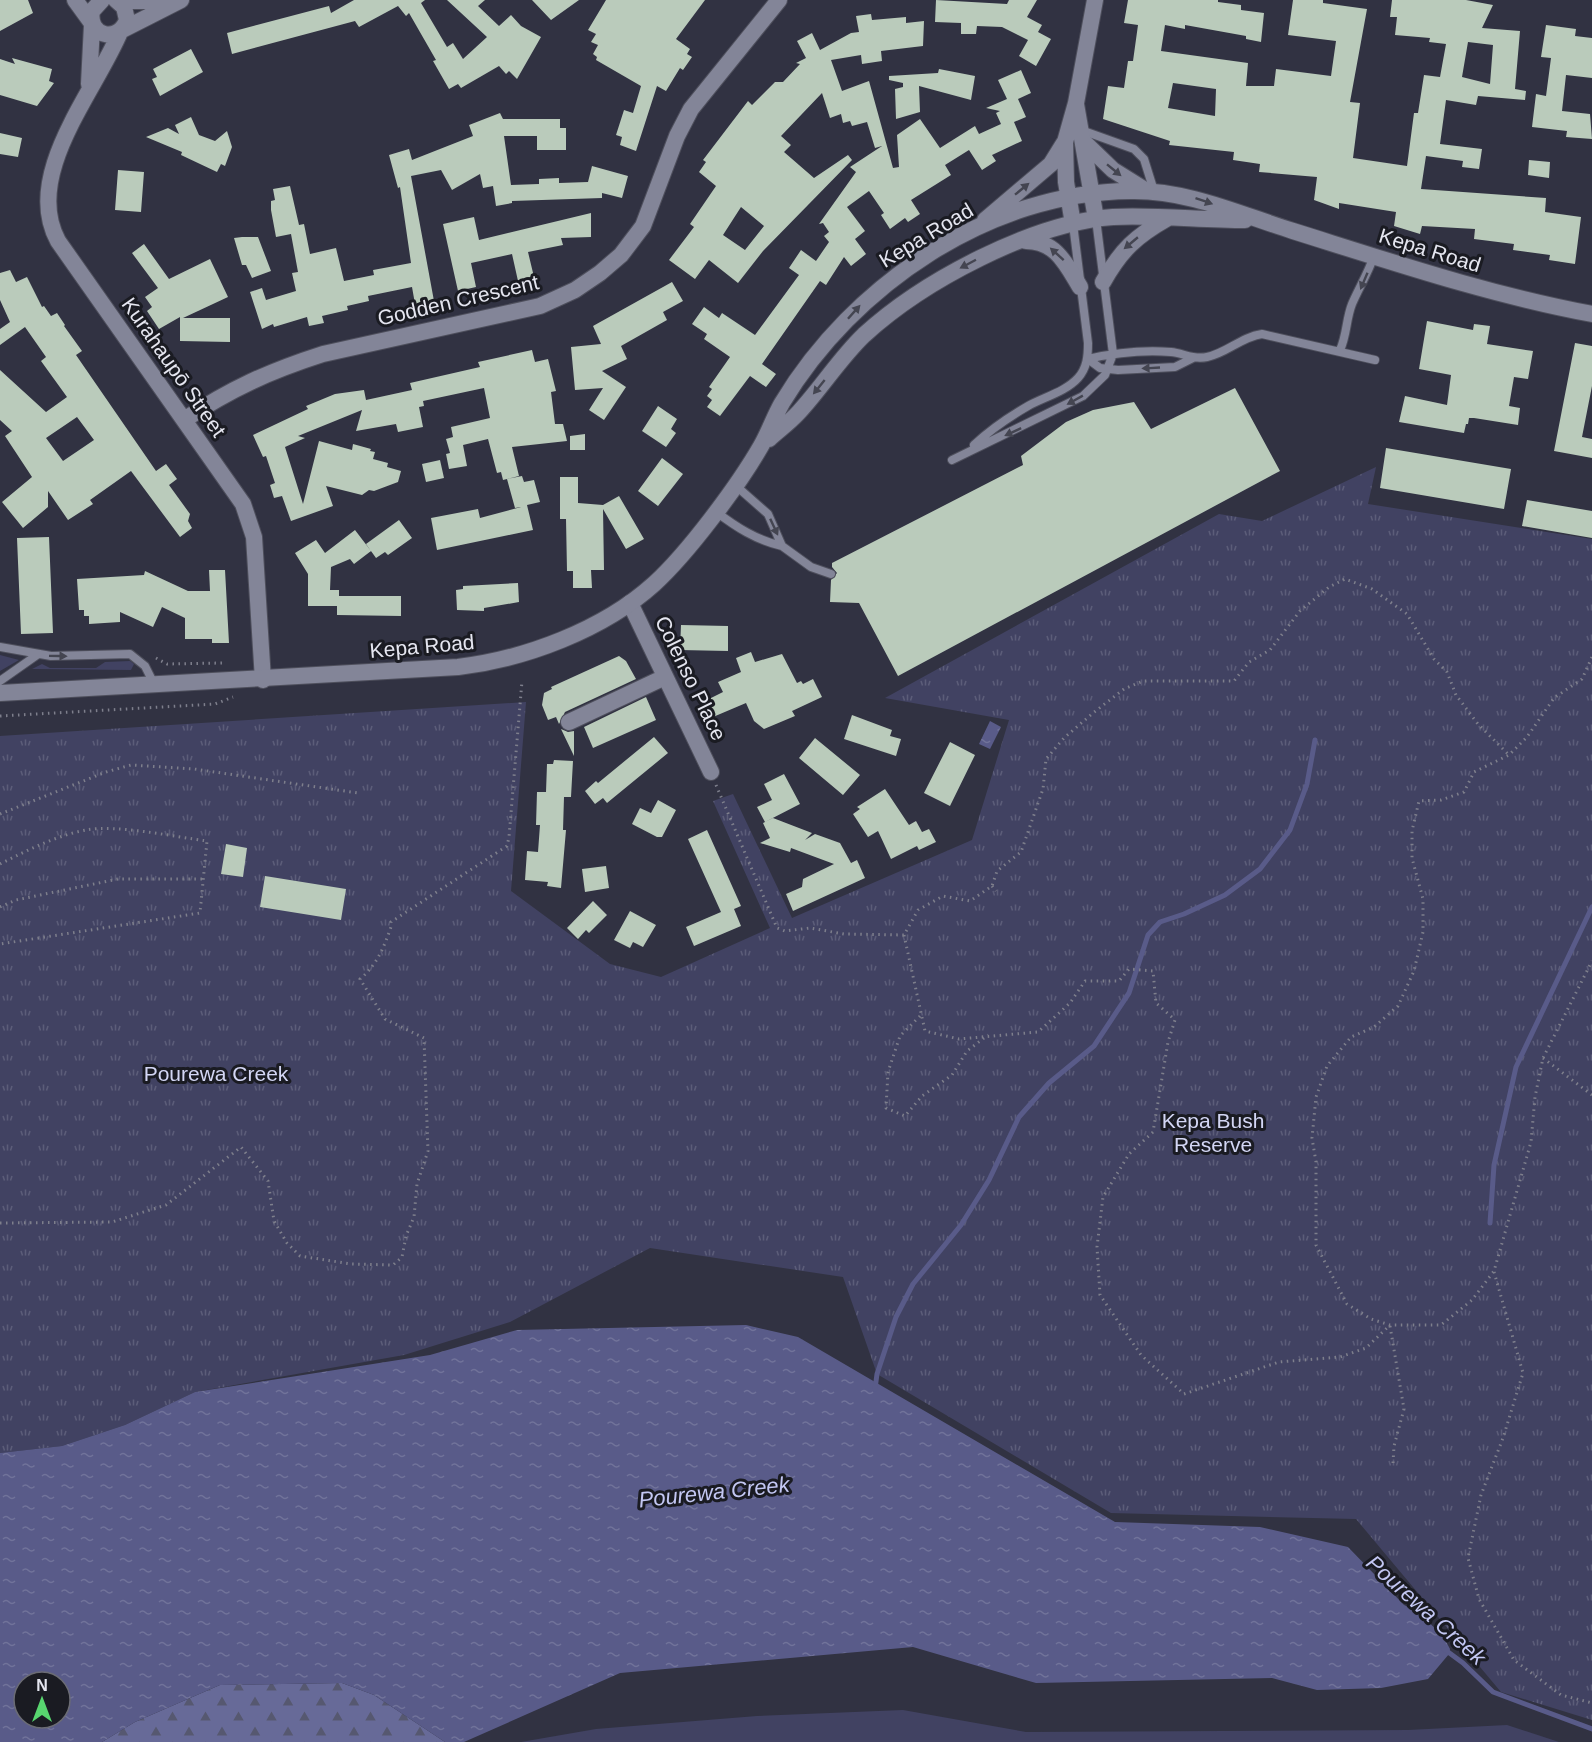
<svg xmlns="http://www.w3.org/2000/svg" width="1592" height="1742" font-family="Arial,sans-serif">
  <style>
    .grass { fill: #414262 }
    .forest { fill: url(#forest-firs) }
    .park { fill: url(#park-tufts) }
    .water { fill: url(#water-ripples); fill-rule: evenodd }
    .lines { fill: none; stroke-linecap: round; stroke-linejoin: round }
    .stream { stroke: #595b89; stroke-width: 5 }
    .building { fill: #bacbbb; fill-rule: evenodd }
    .service-casing { stroke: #4e4f5c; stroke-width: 10 }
    .minor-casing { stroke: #4e4f5c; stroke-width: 18 }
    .secondary-casing { stroke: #4e4f5c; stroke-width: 18 }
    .path { stroke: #7e7f8c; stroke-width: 3; stroke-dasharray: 1.5 4.5; stroke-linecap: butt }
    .service { stroke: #838598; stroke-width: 8 }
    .minor { stroke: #838598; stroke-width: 16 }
    .secondary { stroke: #838598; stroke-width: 16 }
    .oneway { fill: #444551 }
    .labels { text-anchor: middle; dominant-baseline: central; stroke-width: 6; stroke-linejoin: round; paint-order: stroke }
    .street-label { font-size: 21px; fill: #e5e6f0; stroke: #1a1b22 }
    .park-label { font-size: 21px; fill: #d3d6f4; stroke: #1a1b22 }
    .water-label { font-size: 22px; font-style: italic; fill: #c3c7f3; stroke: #1a1b22 }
  </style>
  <defs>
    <pattern id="forest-firs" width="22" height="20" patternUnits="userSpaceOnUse" patternTransform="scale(1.5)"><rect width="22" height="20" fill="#676a98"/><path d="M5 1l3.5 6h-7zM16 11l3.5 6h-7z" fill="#565870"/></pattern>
    <pattern id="park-tufts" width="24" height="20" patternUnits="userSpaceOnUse" patternTransform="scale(1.5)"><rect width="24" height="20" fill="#414262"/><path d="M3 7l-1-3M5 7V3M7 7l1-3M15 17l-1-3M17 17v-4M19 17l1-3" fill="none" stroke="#5c5d79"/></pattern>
    <pattern id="water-ripples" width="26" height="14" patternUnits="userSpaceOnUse" patternTransform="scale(1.5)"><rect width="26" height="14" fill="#595b89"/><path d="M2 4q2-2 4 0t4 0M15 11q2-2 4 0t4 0" fill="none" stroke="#71739a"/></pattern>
  </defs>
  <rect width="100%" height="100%" fill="#313242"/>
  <path class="grass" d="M0 655 19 660 0 671Z
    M130 661 134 664 131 670 32 669 42 664 50 668H96L105 662Z
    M903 1710 1026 1732 1408 1730 1507 1725 1559 1742H521L596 1729 757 1716Z"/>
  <path class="forest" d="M342 1683 374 1695 445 1742H102L135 1722 220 1685Z"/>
  <path class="park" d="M1376 467 1368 504 1592 539V1720L1501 1692 1356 1519 1111 1513 877 1374 843 1277 650 1248 510 1322 404 1355 195 1392 125 1425 62 1446 0 1453V736L526 702 511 891 610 964 661 977 770 928 713 801 733 794 792 918 972 840 1009 720 885 698 1219 514 1262 521Z"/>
  <path class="water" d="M990 721 1001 727 990 749 979 744Z
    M746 1325 798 1337 1115 1522 1260 1527 1348 1547 1404 1605 1417 1611 1443 1636 1450 1649 1449 1654 1428 1679 1381 1688 1317 1690 1272 1678 1036 1683 913 1647 620 1673 464 1742H445L374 1695 342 1683 220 1685 135 1722 102 1742H0V1453L62 1446 125 1425 195 1392 430 1355 517 1330ZM24 1682H60V1718H24Z"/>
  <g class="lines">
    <path class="stream" d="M1490 1223 1494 1165 1516 1067 1592 907
      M875 1389 877 1374 896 1317 913 1284 961 1225 989 1180 1019 1117 1049 1083 1094 1046 1129 993 1148 935 1160 922 1184 914 1225 895 1260 869 1290 830 1307 784 1315 740
      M1444 1649 1463 1663 1493 1692 1592 1729"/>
  </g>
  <path class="building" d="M0 0H28L33 13 0 31Z
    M354 0H425L421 3 447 47 453 43 463 59 487 37 447 0H485L478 6 499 26 511 15 521 26 541 37 517 79 509 71 506 74 499 66 461 88 458 84 449 89 433 61 436 60 409 13 406 16 398 6 359 27 355 21 232 54 227 33 329 6 331 13Z
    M532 0H579L551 20Z
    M606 0H705L676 39 690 49 687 54 692 57 683 70 680 68 666 91 657 86 636 151 620 145 622 137 616 135 624 110 633 113 641 86 596 60 597 57 593 54 598 45 591 42 596 34 588 30Z
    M936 0 1007 4 1009 0H1037L1027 17 1042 25 1038 32 1051 39 1036 66 1019 56 1028 40 1002 27 977 26 976 34H961V23L935 22Z
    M1128 0H1218V2L1241 5V10L1264 13 1261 42 1246 39V36L1185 25V29L1165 25 1161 51 1248 63 1246 86H1274L1276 69 1331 76 1336 41 1288 35 1293 0H1323V3L1367 9 1350 102 1360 103 1353 158 1407 166 1414 113H1418L1424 75 1440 77 1446 44 1429 42 1430 38 1395 35 1397 17H1390L1392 0H1466L1493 5 1482 28 1520 31 1515 89 1526 91 1525 100 1478 96 1476 105 1446 100 1440 144 1482 149 1479 169 1462 167 1463 161 1426 156 1421 189 1546 198 1545 212 1581 217 1575 264 1549 260 1550 255 1513 250 1514 244 1474 239 1475 229 1422 226 1420 234 1394 226 1396 212 1339 203V209L1314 200 1317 177 1259 172 1260 164 1233 160 1234 152 1169 145 1170 141 1103 119 1108 86 1124 88 1128 61H1133L1138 25 1124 23ZM1468 42 1493 45 1490 84 1462 77ZM1173 83 1216 89 1215 116 1168 108Z
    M871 14 872 20 906 17V23L924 21 923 46 881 51 882 61 862 64 861 55 831 60 842 91 869 81 893 168 899 167 897 135 920 119 940 148 975 126 979 134 1001 124 996 113 1000 111 986 108 1007 99 998 80 1021 70 1031 93 1018 99 1026 117 1014 122 1022 141 992 155 996 161 982 170 969 150 945 165 951 175 911 200 920 214 908 222 905 218 890 229 881 215 884 213 869 191 847 207 865 231 855 239 866 254 851 266 844 257 826 285 820 281 762 364 776 374 766 387 750 376 720 416 707 407 712 400 707 396 712 389 709 387 730 357 704 339 707 334 692 324 704 307 719 318 722 313 755 335 799 275 789 268 801 250 816 261 829 242 824 236 829 232 823 223 819 224 856 172 850 167 882 146 875 148 867 122 852 126 850 121 843 123 841 114 830 118 822 93 781 136 791 145 784 152 814 178 848 155 852 160 763 251 738 283 709 260 695 279 669 260 694 227 690 224 716 186 699 172 706 162 703 160 748 101 752 105 775 82H783L800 64 796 63 806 58 797 41 812 33 820 50 851 33 859 32 856 16ZM741 207 764 226 745 250 723 235Z
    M1546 25 1576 29 1575 36 1592 38V78L1566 75 1562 111 1590 114 1592 139 1566 137 1567 131 1532 127 1536 94 1546 96 1551 58 1541 57Z
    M191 49 203 72 160 96 152 79 157 77 153 69Z
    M12 58 52 69 49 81 54 83 37 106 0 95V59L15 64Z
    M939 69 975 76 971 100 919 86 920 112 896 119 895 89 903 87V83L889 80V76L938 73Z
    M500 113 503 119H560V128H566V150H537V136H504L511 185 539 184V179L559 178V183L588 182 592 166 628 176 622 198 602 193V198L512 201V203L496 206 493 186 483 188 480 174 452 190 441 170 411 176 434 301 415 304 412 287 368 296 369 301 347 306 348 310 322 316 324 323 309 326 307 317 274 327 273 324 262 329 250 292 262 288 266 300 296 291 292 273 298 272 291 234 276 237 271 210V201L275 200 273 189 290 186 299 225 304 224 310 254 336 248 344 281 374 275 373 270 411 263 400 187 398 188 389 155 409 149 412 160 473 136 469 125Z
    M191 117 199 135 215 141 227 131 232 147 225 166 221 164 217 172 181 155 182 152 146 137 168 128 179 134 175 125Z
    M0 133 22 138 18 157 0 154Z
    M1529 160 1550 162 1549 178 1528 175Z
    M118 170 144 172 141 212 115 210Z
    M591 213V237L561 238 563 245 528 252 534 277 518 281 512 254 471 263 476 287 458 291 443 224 474 217 479 240Z
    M242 237H258L271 271 252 278 246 265H242L234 238Z
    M144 244 169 279 210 259 228 297 183 318H230V342L180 341V317L159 329 147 311 152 307 145 297 158 288 132 253Z
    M10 270 16 282 27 277 42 307 44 306 51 316 57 313 65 325 64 326 82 351 76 355 156 471 166 464 177 479 169 485 190 514 188 521 192 528 180 537 131 471 90 500 93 504 68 520 48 491V507L23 528 2 502 32 477 5 436 12 431 0 420V370L46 412 67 397 41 361 46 357 25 327 0 345V329L10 322 0 300V273ZM77 417 94 440 63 461 46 438Z
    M672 282 683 301 663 312 667 320 621 346 627 359 602 371 626 387 604 420 589 410 603 388 575 390 571 347 601 344 593 326Z
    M1427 321 1473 330 1474 324 1490 326 1487 344 1533 351 1528 379 1514 377 1509 406 1520 408 1518 425 1474 418H1469L1468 424H1466L1464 433 1399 422 1405 396 1447 405 1451 375 1419 369Z
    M1575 343 1592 346V386L1582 437 1592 439V458L1554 451Z
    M532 350 535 362 548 359 556 391 551 392 555 424H563L567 441 512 447 519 476 503 480 501 472 497 473 488 439 463 445 467 466 449 469 446 454 450 453 446 439 453 437 451 427 490 418 484 388 423 401 424 406 419 407 423 427 398 432 396 424 356 431 362 410 298 436 305 438 285 447 303 504 319 441 352 450 353 444 371 449 370 451 375 452 373 459 388 463 387 467 401 471 398 482 374 491 369 490 362 495 326 486 333 506 291 521 282 496 274 498 270 485 275 483 266 456 263 457 253 435 308 409 306 406 335 394 364 390 366 400 412 390 410 383 480 367 478 362Z
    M1235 388 1280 471 898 676 859 603 830 602 831 580 837 573 832 567V563L1023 465 1021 456 1066 422 1093 410 1134 402 1151 429Z
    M658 406 677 419 671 429 676 433 666 447 642 431Z
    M585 434V450H570V436Z
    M1386 448 1511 469 1504 509 1380 488Z
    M662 458 683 474 658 506 638 491Z
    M440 460 444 478 426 482 422 464Z
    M522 476 524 482 534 480 540 502 527 505 533 530 437 550 431 518 478 509 480 518 521 507 515 508 507 479Z
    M560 477H578V503L603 505 619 496 644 539 626 549 603 509 604 570H591L592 588H573V571H567L566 519H560Z
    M1527 500 1592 511V538L1522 526Z
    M399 520 412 538 388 555 385 552 376 558 366 544Z
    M355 530 371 551 354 564 350 559 331 567 330 590H339V596H401V616L337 615V606H308V574L295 553 316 540 325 553Z
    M49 537 53 633 21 634 17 538Z
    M209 570H225L229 643H212V639H185V618L162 607 153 627 120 612V622L89 624V616H84V610H79L77 579 144 575 145 571 188 591H210Z
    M518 583 519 602 484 608V611L457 610 456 590 463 589V586Z
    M681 625 728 626V651L680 650Z
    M751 652 755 662 782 654 797 683 801 681 803 684 813 679 822 697 792 711 795 716 764 729 754 721 746 703 713 717 705 701 723 692 718 682 741 672 736 658Z
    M619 656 626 661 636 679 565 712 559 724 556 717 548 720 542 705 544 693 552 689 551 687Z
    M646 697 656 720 593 748 584 727Z
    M852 715 892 730 890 736 901 739 896 756 844 739Z
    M561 729 568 732 574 731V756Z
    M654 737 668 753 607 803 603 798 595 804 585 791 596 781 598 783Z
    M815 738 860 775 843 795 799 758Z
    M950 742 975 755 950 806 924 793Z
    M554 760 573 761 571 797H564L563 830H566L561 888 547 886 548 882 525 880 527 851 538 852 540 825H536L537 792H546L547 764H553Z
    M784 774 800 804 765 822 757 807 772 800 764 784Z
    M885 789 909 825 916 821 922 832 929 829 936 842 919 850 917 846 891 859 878 831 868 837 853 814 860 809 857 807Z
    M658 800 676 810 662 837H657L632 824 640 808 651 813Z
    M773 818 812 833 805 840 815 834 840 843 851 863 857 860 865 878 793 911 786 894 802 887 803 879 834 864 791 848 790 852 760 843 770 838 763 823Z
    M707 830 741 906 734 909 741 926 694 946 686 927 721 912 688 839Z
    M226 844 247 848 243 877 221 874Z
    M606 866 609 888 585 892 582 869Z
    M265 876 346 889 341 920 260 907Z
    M593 901 607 915 589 933 586 930 578 939 567 928Z
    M630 911 656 925 643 947 633 942 630 948 614 940Z"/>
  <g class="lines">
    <defs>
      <path id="service" d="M1081 130 1134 149 1144 159 1154 191
        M1340 350C1347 335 1346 319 1352 304 1359 288 1368 273 1374 256
        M1088 359C1114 353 1144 350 1171 352 1183 353 1193 360 1207 357 1227 353 1241 337 1262 334L1375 360
        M1088 359 1100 368 1118 370 1175 367 1193 358
        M974 445C990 430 1009 417 1028 406 1044 397 1065 392 1078 378 1087 368 1088 356 1088 343L1073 224
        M952 460 1083 396 1105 375 1113 354 1096 219
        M715 511C736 527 756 540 782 546L768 514 735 485
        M782 546 811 567 831 574
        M0 647 51 656 130 654 145 666 154 684
        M0 681 37 655"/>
      <path id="minor" d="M75 0 91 22
        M102 0 92 11C87 36 118 44 127 20L124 7 116 0
        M119 1H175
        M122 30 181 0
        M120 32C95 92 22 175 58 241L243 504 254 537 263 680
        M89 84 92 25
        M184 420C230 389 270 371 323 354L540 306 575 290 600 273 621 255 643 226 677 136 691 109 779 0
        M630 603 711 772
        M569 722 665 677"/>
      <path id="secondary" d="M1076 104 1096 219
        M1085 143 1113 170 1145 190
        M985 220 1051 164 1064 143
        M1073 224 1066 182 1065 142 1076 103 1095 0
        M1026 241C1056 241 1066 264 1080 287
        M1103 282C1121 250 1136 236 1168 218
        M769 439C779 430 790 422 799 412 822 387 840 358 864 335 923 281 1032 223 1113 217 1157 215 1201 220 1245 220
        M0 693 458 667C525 659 603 630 654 584 688 553 738 486 761 446 769 432 774 417 782 403 853 285 989 192 1131 191 1188 190 1239 214 1293 231 1392 262 1490 295 1592 314"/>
    </defs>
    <use href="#service" class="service-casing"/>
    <use href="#minor" class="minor-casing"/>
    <use href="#secondary" class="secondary-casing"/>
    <path class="path" d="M1592 657 1582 679 1554 698 1527 737 1509 755 1474 772 1464 792 1441 800 1419 801 1412 831V858L1423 899V932L1414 971 1398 1006 1374 1027 1351 1037 1327 1066 1316 1097 1312 1138 1316 1162V1245L1347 1304 1371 1319 1390 1325H1441L1472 1300 1494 1271 1531 1142 1535 1097 1543 1058 1592 961
      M156 658 167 664 222 663
      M0 716 215 704 233 697
      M716 785 777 928 785 931 810 928 844 934 904 935 918 910 943 896 970 901 992 886 997 871 1021 852 1043 789 1046 759 1064 738 1093 713 1124 689 1143 681H1234L1249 662 1270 650 1300 611 1329 587 1345 579 1372 589 1407 614 1434 659 1447 672 1456 695 1478 724 1509 755
      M0 814 106 772 131 765 194 769 358 793
      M0 864C28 850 55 836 86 830 115 824 176 837 207 841L200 913 0 944
      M992 886 996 891
      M0 907 16 900 118 879H203
      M904 935 925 1031 959 1039 1038 1032 1070 1003 1085 981H1119L1129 969 1153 971 1156 1003 1175 1020 1168 1042 1153 1132 1129 1154 1103 1197 1097 1247 1100 1295 1141 1355 1184 1394 1279 1362 1340 1357 1366 1348 1390 1325
      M920 1016 900 1036 888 1072 886 1108 905 1116 922 1096 952 1075 967 1051 988 1035
      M1543 1058 1592 1095
      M0 1223 112 1222 166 1205 241 1147 268 1181 274 1221 287 1243 300 1256 351 1264 393 1265 402 1257 406 1236 414 1217 417 1184 428 1151 424 1038 385 1019 360 979C377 965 384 947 391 927V922L507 846 509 837 522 681
      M1494 1272 1523 1373 1503 1438 1481 1495 1468 1558 1479 1599 1514 1660 1561 1695 1592 1703
      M1390 1326 1404 1409 1394 1446 1393 1463"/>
    <use href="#service" class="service"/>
    <use href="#minor" class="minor"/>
    <use href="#secondary" class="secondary"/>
  </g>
  <defs><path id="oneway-solid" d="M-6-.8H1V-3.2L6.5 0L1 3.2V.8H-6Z" transform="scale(1.5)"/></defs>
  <g class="oneway">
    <use href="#oneway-solid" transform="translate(1114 170) rotate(39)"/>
    <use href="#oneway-solid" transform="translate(1022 189) rotate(-39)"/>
    <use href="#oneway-solid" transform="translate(1204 201) rotate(19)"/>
    <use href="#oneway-solid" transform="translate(1131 243) rotate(140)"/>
    <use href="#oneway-solid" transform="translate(1057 254) rotate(-138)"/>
    <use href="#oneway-solid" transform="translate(968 264) rotate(152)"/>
    <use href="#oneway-solid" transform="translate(1364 281) rotate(113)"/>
    <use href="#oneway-solid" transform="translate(854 312) rotate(-48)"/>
    <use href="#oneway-solid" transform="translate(1151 368) rotate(177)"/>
    <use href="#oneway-solid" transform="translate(819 387) rotate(129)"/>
    <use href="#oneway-solid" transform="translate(1075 400) rotate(151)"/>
    <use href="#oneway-solid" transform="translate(1013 432) rotate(155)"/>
    <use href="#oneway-solid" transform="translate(774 527) rotate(65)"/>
    <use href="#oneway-solid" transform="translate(58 656) rotate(1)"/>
  </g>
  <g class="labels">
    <g class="street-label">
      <text transform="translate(926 235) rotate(-31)">Kepa Road</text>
      <text transform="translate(1430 250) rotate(17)">Kepa Road</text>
      <text transform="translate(458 300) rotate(-13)">Godden Crescent</text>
      <text transform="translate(174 367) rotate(55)">Kurahaupō Street</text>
      <text transform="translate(422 646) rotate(-5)">Kepa Road</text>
      <text transform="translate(691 678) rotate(64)">Colenso Place</text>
    </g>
    <g class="park-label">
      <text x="216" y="1073">Pourewa Creek</text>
      <text x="1213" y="1120">Kepa Bush<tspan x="1213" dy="24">Reserve</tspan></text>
    </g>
    <g class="water-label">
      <text transform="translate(714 1492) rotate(-6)">Pourewa Creek</text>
      <text transform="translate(1426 1610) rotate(42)">Pourewa Creek</text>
    </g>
  </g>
  <g transform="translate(42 1700)"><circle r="28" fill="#1a1b22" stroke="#6b6c74" stroke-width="1.5"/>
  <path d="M0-4.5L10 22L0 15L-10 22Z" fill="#58d56f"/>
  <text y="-9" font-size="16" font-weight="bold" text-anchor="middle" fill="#e5e6f0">N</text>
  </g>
</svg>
